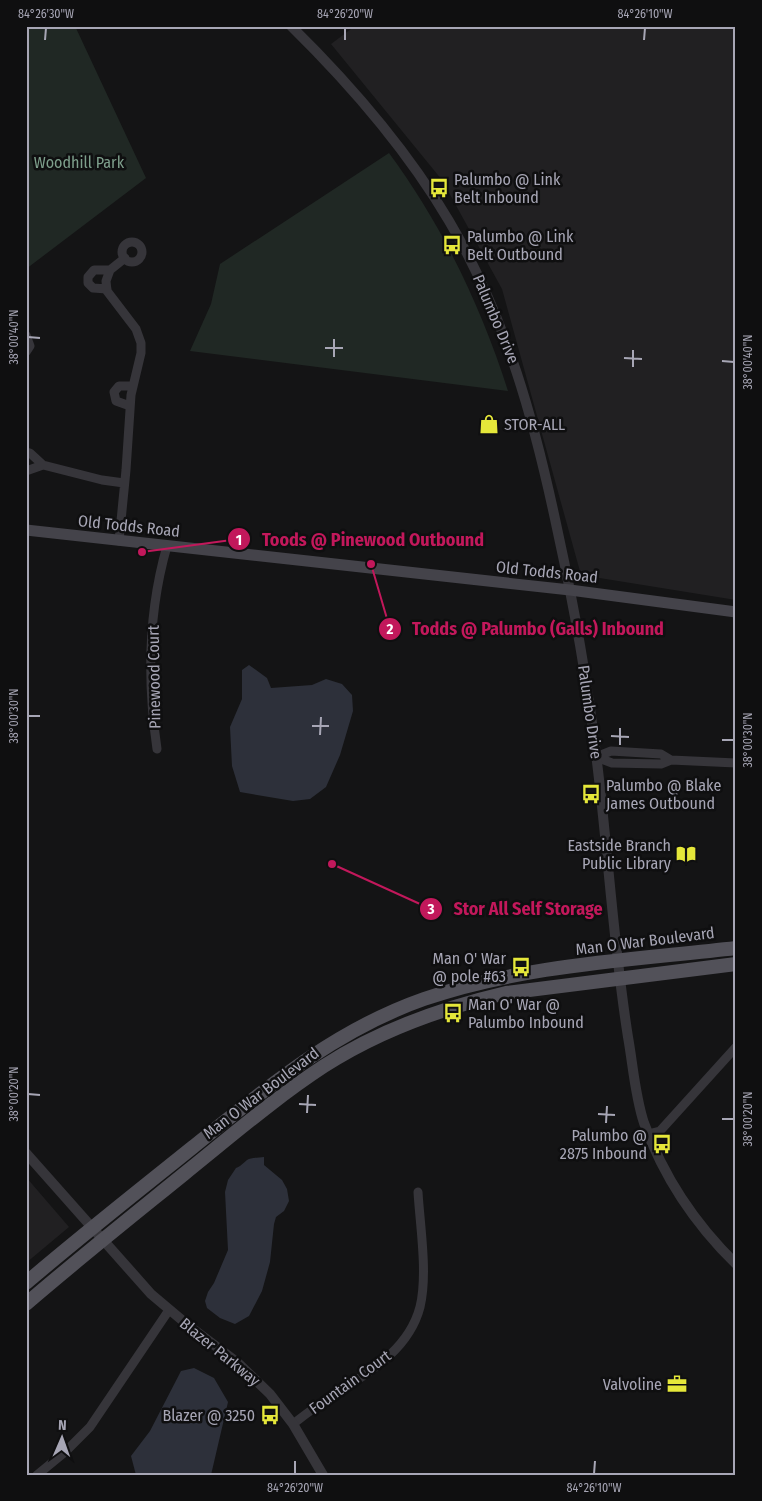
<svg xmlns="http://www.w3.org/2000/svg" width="762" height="1501" font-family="'Fira Sans Condensed',sans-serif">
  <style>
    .built { fill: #212022 }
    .green { fill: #202824 }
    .water { fill: #2d303a }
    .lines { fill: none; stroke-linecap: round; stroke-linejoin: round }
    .minor { stroke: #36353a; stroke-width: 9 }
    .tertiary { stroke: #36353a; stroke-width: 10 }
    .secondary { stroke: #44434a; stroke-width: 11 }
    .primary { stroke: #525159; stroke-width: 14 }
    .ticks { fill: none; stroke: #a7a6b5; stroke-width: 2 }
    .labels { text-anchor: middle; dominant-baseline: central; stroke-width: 5; stroke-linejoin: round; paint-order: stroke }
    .park-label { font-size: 16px; fill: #7e9f8c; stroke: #0f0f10 }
    .poi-label { font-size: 16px; fill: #a7a6b5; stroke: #0f0f10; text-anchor: start }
    .street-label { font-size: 16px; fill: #a7a6b5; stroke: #0f0f10 }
    .leader { fill: none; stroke: #c2185b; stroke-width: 2 }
    .callout-dot { fill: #c2185b; stroke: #0f0f10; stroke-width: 2 }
    .mark-label { font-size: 15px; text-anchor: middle; font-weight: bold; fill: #fff }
    .callout-label { font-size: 18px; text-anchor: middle; font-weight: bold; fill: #c2185b; stroke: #0f0f10; stroke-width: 5; stroke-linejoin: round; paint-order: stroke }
    .neatline { fill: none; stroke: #a7a6b5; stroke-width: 2 }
    .ticks-label { font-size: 12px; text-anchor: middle; fill: #a7a6b5 }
  </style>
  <rect width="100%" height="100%" fill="#141415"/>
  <path class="built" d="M355 26H736V600L581 575 502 289 442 180 331 44Z
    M26 1177 69 1227 26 1263Z"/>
  <path class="green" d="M26 26H75L146 178 26 269Z
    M389 153C442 225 481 306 508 391L190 351 211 304 220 264Z"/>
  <path class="water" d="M249 665 267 678 271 688 312 685 326 679 342 684 352 695 353 711 340 755 326 787 310 799 293 801 240 792 232 766 230 727 242 699V670Z
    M264 1157V1165L282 1180 287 1189 289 1201 284 1211 276 1217 274 1224 270 1262 262 1291 249 1316 235 1324 220 1318 207 1308 205 1301 208 1292 214 1283 228 1250 225 1192 228 1180 236 1168C241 1166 242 1164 247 1160 251 1157 259 1158 264 1157Z
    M194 1368 214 1378 228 1402 211 1475H136L131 1456 150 1431 181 1371Z"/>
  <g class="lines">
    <path class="minor" d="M122 252a10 10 0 1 1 20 0a10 10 0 1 1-20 0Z
      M107 289 93 288 88 283V277L94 270H110
      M26 335 30 346 26 352
      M130 406 116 401 114 392 119 386H132
      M26 452 30 453 43 465 102 480 124 483
      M26 471 43 465
      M119 541 126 470 131 395 141 353V343L136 329 107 291 106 281 110 270 125 258
      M157 749C147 681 148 612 167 546
      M596 757 612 763 661 764 671 760 736 763
      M596 757 611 751 661 754 671 760
      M648 1134 660 1131 736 1047
      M293 1424C307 1413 322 1402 337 1393 371 1371 409 1349 420 1307 428 1274 420 1226 418 1192
      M37 1475 65 1452 90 1427 169 1310"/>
    <path class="tertiary" d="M291 26C351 85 406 148 449 221 507 319 535 423 558 533 574 606 587 679 596 754 608 848 613 943 628 1037 633 1065 635 1096 644 1123 664 1178 694 1223 736 1264
      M26 1153 151 1294 189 1326 238 1363 270 1394 293 1424 323 1475"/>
    <path class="secondary" d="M26 530 570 590 736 612"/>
    <path class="primary" d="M26 1283C81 1236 137 1192 193 1147 265 1089 335 1030 424 999 522 965 633 960 736 948
      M26 1304C77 1260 131 1217 184 1174 230 1137 275 1098 324 1066 380 1030 442 1008 506 993L736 964"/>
  </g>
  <path class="ticks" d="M45 40 46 28M345 40V28M644 40 645 28M28 337 40 338M325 348H343M334 357V339M624 358 642 359M722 361 734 362M633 367V350M28 716H40M312 726H329M320 735 321 717M611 736 629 737M722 740H734M620 745V728M28 1094 40 1095M299 1104 316 1105M307 1113 308 1095M598 1114 615 1115M722 1119H734M606 1123 607 1106M295 1474V1461M594 1474 595 1461"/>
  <defs>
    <symbol id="bus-bare" viewBox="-9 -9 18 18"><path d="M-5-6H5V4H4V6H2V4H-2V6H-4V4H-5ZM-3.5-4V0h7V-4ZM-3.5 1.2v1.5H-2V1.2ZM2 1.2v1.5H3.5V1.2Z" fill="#e5e73a" stroke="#0f0f10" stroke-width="2.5" paint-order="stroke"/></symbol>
    <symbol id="shop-bare" viewBox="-9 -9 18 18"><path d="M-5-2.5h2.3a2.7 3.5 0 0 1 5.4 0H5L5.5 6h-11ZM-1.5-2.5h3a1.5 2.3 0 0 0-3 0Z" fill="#e5e73a" stroke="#0f0f10" stroke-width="2.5" paint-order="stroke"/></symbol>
    <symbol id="library-bare" viewBox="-9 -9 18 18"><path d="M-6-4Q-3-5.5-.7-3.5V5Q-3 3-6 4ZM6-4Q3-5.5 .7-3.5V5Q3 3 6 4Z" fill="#e5e73a" stroke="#0f0f10" stroke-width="2.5" paint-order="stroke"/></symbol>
    <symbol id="office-bare" viewBox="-9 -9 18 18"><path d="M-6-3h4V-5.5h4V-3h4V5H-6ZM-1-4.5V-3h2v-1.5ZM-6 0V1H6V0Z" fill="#e5e73a" stroke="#0f0f10" stroke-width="2.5" paint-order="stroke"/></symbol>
  </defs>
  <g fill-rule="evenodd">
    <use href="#bus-bare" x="425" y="174" width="28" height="28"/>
    <use href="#bus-bare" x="438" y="231" width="28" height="28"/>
    <use href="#shop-bare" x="475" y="410" width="28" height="28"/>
    <use href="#bus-bare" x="577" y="780" width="28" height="28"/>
    <use href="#library-bare" x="672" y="840" width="28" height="28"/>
    <use href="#bus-bare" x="507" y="953" width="28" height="28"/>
    <use href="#bus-bare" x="439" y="999" width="28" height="28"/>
    <use href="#bus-bare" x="648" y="1130" width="28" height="28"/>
    <use href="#office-bare" x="663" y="1370" width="28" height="28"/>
    <use href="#bus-bare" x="256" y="1401" width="28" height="28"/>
  </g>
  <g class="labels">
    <g class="park-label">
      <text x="79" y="162">Woodhill Park</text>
    </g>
    <g class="poi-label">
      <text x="454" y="179">Palumbo @ Link<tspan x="454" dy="18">Belt Inbound</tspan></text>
      <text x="467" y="236">Palumbo @ Link<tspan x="467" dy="18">Belt Outbound</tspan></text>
      <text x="504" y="424">STOR-ALL</text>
      <text x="606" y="785">Palumbo @ Blake<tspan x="606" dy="18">James Outbound</tspan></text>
      <text x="671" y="845" text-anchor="end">Eastside Branch<tspan x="671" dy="18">Public Library</tspan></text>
      <text x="506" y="958" text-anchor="end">Man O' War<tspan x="506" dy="18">@ pole #63</tspan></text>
      <text x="468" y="1004">Man O' War @<tspan x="468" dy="18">Palumbo Inbound</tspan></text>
      <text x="647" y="1135" text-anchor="end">Palumbo @<tspan x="647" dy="18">2875 Inbound</tspan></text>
      <text x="662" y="1384" text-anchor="end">Valvoline</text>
      <text x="255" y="1415" text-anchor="end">Blazer @ 3250</text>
    </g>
    <g class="street-label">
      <text transform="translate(496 319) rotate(67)">Palumbo Drive</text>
      <text transform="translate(129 526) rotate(6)">Old Todds Road</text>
      <text transform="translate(547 572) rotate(6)">Old Todds Road</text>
      <text transform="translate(154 677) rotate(-91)">Pinewood Court</text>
      <text transform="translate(590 712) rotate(82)">Palumbo Drive</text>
      <text transform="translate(645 941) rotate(-7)">Man O War Boulevard</text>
      <text transform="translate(261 1093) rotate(-37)">Man O War Boulevard</text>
      <text transform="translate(220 1352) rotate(39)">Blazer Parkway</text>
      <text transform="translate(350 1382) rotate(-36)">Fountain Court</text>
    </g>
  </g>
  <path class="leader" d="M142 552L239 539M371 564L390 629M332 864L431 909"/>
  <g class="callout-dot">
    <circle cx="142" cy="552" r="5"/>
    <circle cx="371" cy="564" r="5"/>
    <circle cx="332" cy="864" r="5"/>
    <circle cx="239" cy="539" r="12"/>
    <circle cx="390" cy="629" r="12"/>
    <circle cx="431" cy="909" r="12"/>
  </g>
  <g class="mark-label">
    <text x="239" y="545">1</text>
    <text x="390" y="634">2</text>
    <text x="431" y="914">3</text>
  </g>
  <g class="callout-label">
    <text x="373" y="546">Toods @ Pinewood Outbound</text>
    <text x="538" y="635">Todds @ Palumbo (Galls) Inbound</text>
    <text x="528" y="915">Stor All Self Storage</text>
  </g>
  <rect width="762" height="1501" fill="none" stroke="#0f0f10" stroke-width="55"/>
  <g transform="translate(62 1438) rotate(2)" stroke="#0f0f10" stroke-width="4" paint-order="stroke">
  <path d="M0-4L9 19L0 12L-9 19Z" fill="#a7a6b5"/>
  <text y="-8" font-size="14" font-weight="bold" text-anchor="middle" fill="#a7a6b5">N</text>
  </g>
  <rect x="28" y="28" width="706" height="1446" class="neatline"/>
  <g class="ticks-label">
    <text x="46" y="18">84°26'30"W</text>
    <text x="345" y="18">84°26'20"W</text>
    <text x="645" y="18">84°26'10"W</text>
    <text transform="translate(14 337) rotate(-90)" y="4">38°00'40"N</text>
    <text transform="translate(748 362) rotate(-90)" y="4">38°00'40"N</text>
    <text transform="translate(14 716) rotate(-90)" y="4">38°00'30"N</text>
    <text transform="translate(748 740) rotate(-90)" y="4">38°00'30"N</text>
    <text transform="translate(14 1094) rotate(-90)" y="4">38°00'20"N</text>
    <text transform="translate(748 1119) rotate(-90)" y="4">38°00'20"N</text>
    <text x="295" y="1492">84°26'20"W</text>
    <text x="594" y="1492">84°26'10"W</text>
  </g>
</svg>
